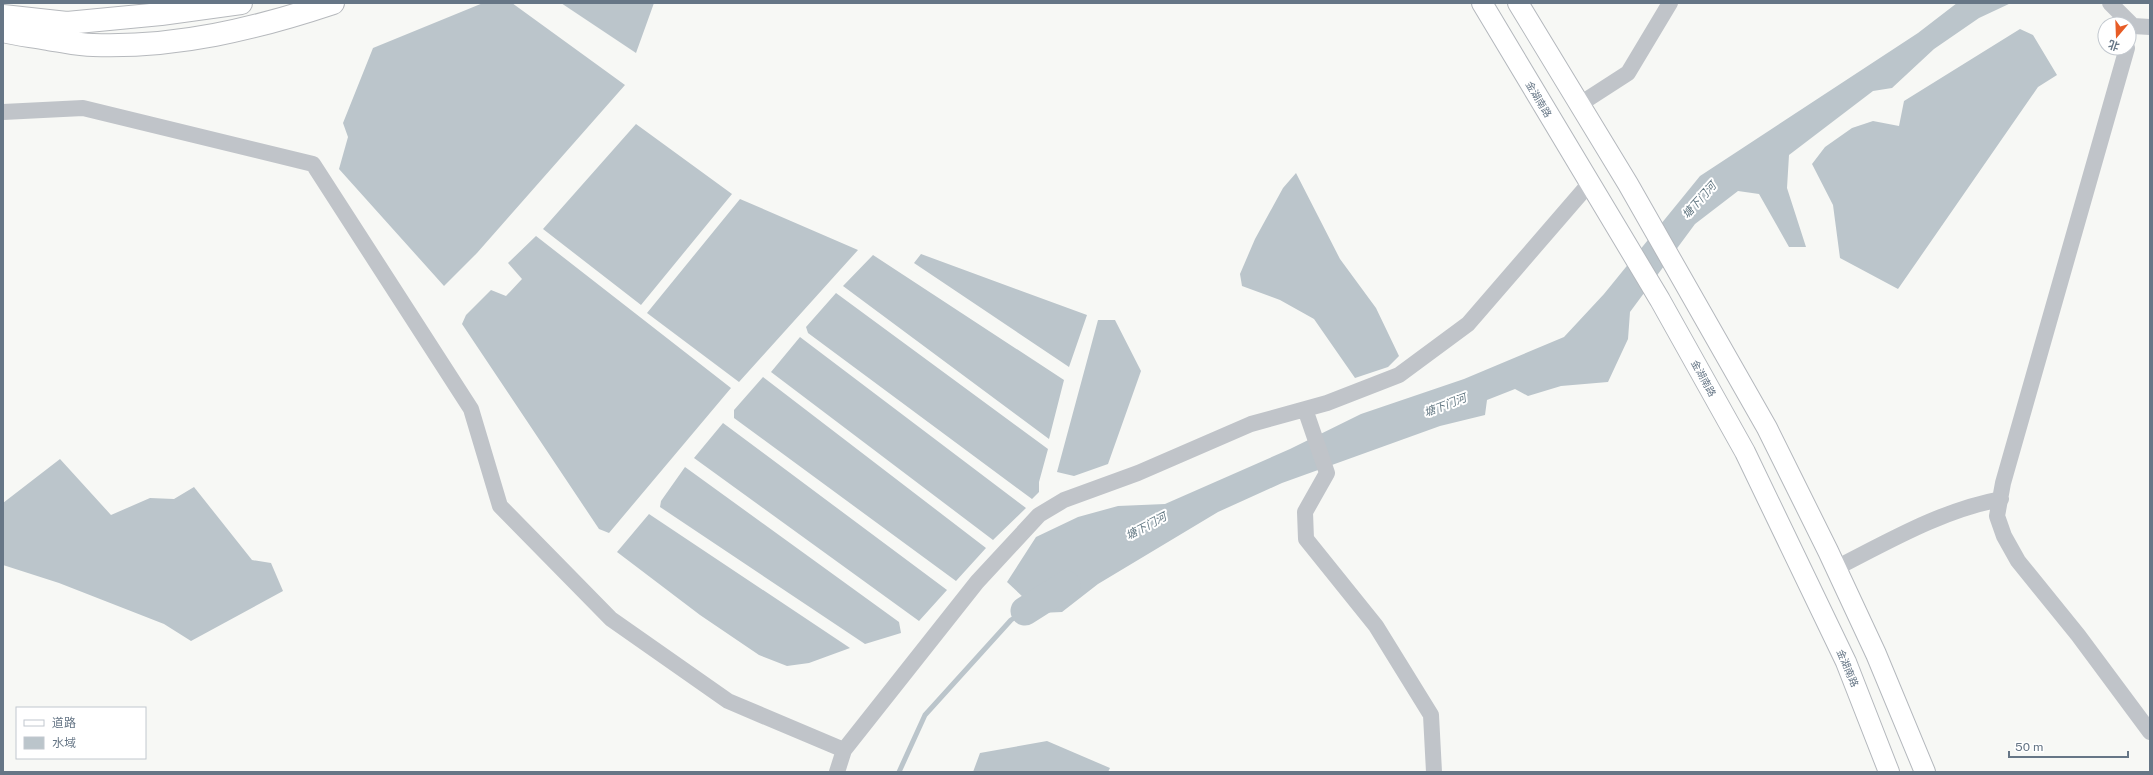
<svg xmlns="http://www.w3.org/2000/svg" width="2153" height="775" font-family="'Public Sans','Noto Sans SC',sans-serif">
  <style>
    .water { fill: #bbc5cb }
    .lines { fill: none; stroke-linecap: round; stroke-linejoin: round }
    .stream { stroke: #bbc5cb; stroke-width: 5 }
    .river { stroke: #bbc5cb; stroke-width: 29 }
    .major-casing { stroke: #b4b8bd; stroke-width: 22 }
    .highway-casing { stroke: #b6b9bd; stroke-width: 24 }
    .minor { stroke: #c0c4c9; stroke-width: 16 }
    .major { stroke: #fff; stroke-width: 20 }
    .highway { stroke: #fff; stroke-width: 22 }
    .labels { text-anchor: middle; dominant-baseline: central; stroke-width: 4; stroke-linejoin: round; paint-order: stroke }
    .street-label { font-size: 10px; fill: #667686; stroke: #fff }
    .water-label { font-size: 11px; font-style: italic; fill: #627782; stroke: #fff }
  </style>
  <rect width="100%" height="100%" fill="#f7f8f5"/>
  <path class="water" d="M483 3H512L625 85 477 253 444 286 339 169 348 137 343 123 373 48Z
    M561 3H654L636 53Z
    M1957 3H2011L1979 18 1934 49 1892 88 1873 91 1789 155 1787 188 1806 247H1789L1759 194 1738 191 1695 224 1630 312 1628 339 1608 382 1561 386 1528 396 1515 389 1487 400 1485 415 1440 426 1282 483 1218 512 1098 584 1062 612 1040 613 1007 582 1036 537 1078 517 1118 506 1165 504 1290 449 1361 414 1464 379 1564 337 1604 294 1700 176 1918 33Z
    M2020 29 2033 35 2057 75 2038 87 1898 289 1840 258 1833 205 1812 164 1825 147 1852 128 1873 121 1899 126 1904 101Z
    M636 124 732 194 641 305 543 229Z
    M1296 173 1340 259 1376 308 1399 356 1388 367 1355 378 1314 319 1280 300 1242 286 1240 274 1255 239 1283 188Z
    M740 199 858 250 739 382 647 313Z
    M536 236 731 388 609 533 599 529 462 324 466 315 491 290 506 296 522 279 508 263Z
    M921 254 1087 315 1069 367 914 263Z
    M873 255 1064 380 1049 439 843 286Z
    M836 293 1048 449 1039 482V492L1032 499 808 333 806 327Z
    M1098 320H1115L1141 371 1108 464 1074 476 1057 472Z
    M800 337 1026 508 993 540 771 372Z
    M763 377 986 548 956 581 734 418V410Z
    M723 423 947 590 919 621 694 458Z
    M60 459 111 515 150 498 174 499 194 487 252 560 271 563 283 591 191 641 164 624 59 583 3 565V503Z
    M685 467 899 622 901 633 865 644 660 507 661 501Z
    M649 514 850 648 809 663 787 666 759 655 700 615 617 552Z
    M1047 741 1110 768 1108 772H973L980 753Z"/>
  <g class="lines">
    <path class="stream" d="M899 772 925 715 1011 620 1025 611"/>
    <path class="river" d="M1025 611 1066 585"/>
    <defs>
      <path id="major" d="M1482 3 1660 300 1745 452 1846 662 1889 772
        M1518 3 1628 184 1767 428 1828 551 1876 654 1925 772"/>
      <path id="highway" d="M3 16 67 23 161 14 241 3
        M3 31C18 35 33 36 48 39 63 41 78 45 93 45 176 48 255 29 333 3"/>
    </defs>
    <use href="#major" class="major-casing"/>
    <use href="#highway" class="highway-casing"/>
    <path class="minor" d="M2110 3 2133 26 2150 27
      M2127 48 2003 483 1997 516 2004 536 2018 561 2078 635 2150 732
      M1580 104 1628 73 1670 3
      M3 112 83 108 313 164 471 409 500 506 611 619 728 701 844 750
      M1305 409 1327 473 1305 512 1306 539 1376 626 1431 715 1434 772
      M1836 568C1889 541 1942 510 2001 499
      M837 772 844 750 977 582 1039 515 1064 500 1138 473 1251 424 1327 403 1399 375 1468 324 1589 184"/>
    <use href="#major" class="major"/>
    <use href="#highway" class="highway"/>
  </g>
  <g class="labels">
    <g class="street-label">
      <text transform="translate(1539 99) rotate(59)">金湖南路</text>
      <text transform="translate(1704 378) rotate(61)">金湖南路</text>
      <text transform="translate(1848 668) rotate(67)">金湖南路</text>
    </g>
    <g class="water-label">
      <text transform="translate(1699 200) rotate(-48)">塘下门河</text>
      <text transform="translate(1445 405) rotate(-21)">塘下门河</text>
      <text transform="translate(1146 526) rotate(-28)">塘下门河</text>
    </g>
  </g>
  <rect width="2153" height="775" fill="none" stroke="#667686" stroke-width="8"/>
  <rect x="16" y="707" width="130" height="52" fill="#ffffff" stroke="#c2c8cf"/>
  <rect x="24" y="720" width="20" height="6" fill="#ffffff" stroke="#c2c8cf"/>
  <text x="52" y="727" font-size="12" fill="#667686">道路</text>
  <rect x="24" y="737" width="20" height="12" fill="#bbc5cb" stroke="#c2c8cf"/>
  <text x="52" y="747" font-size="12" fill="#667686">水域</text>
  <g transform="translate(2117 36) rotate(199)"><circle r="19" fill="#ffffff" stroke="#c2c8cf"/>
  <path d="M0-3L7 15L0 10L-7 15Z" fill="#e75c26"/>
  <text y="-6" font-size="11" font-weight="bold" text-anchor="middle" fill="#667686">北</text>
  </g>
  <path d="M2009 751v6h119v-6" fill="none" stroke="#667686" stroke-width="2"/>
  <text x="2015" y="751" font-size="12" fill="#667686" stroke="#ffffff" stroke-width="3" paint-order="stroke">50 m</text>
</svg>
